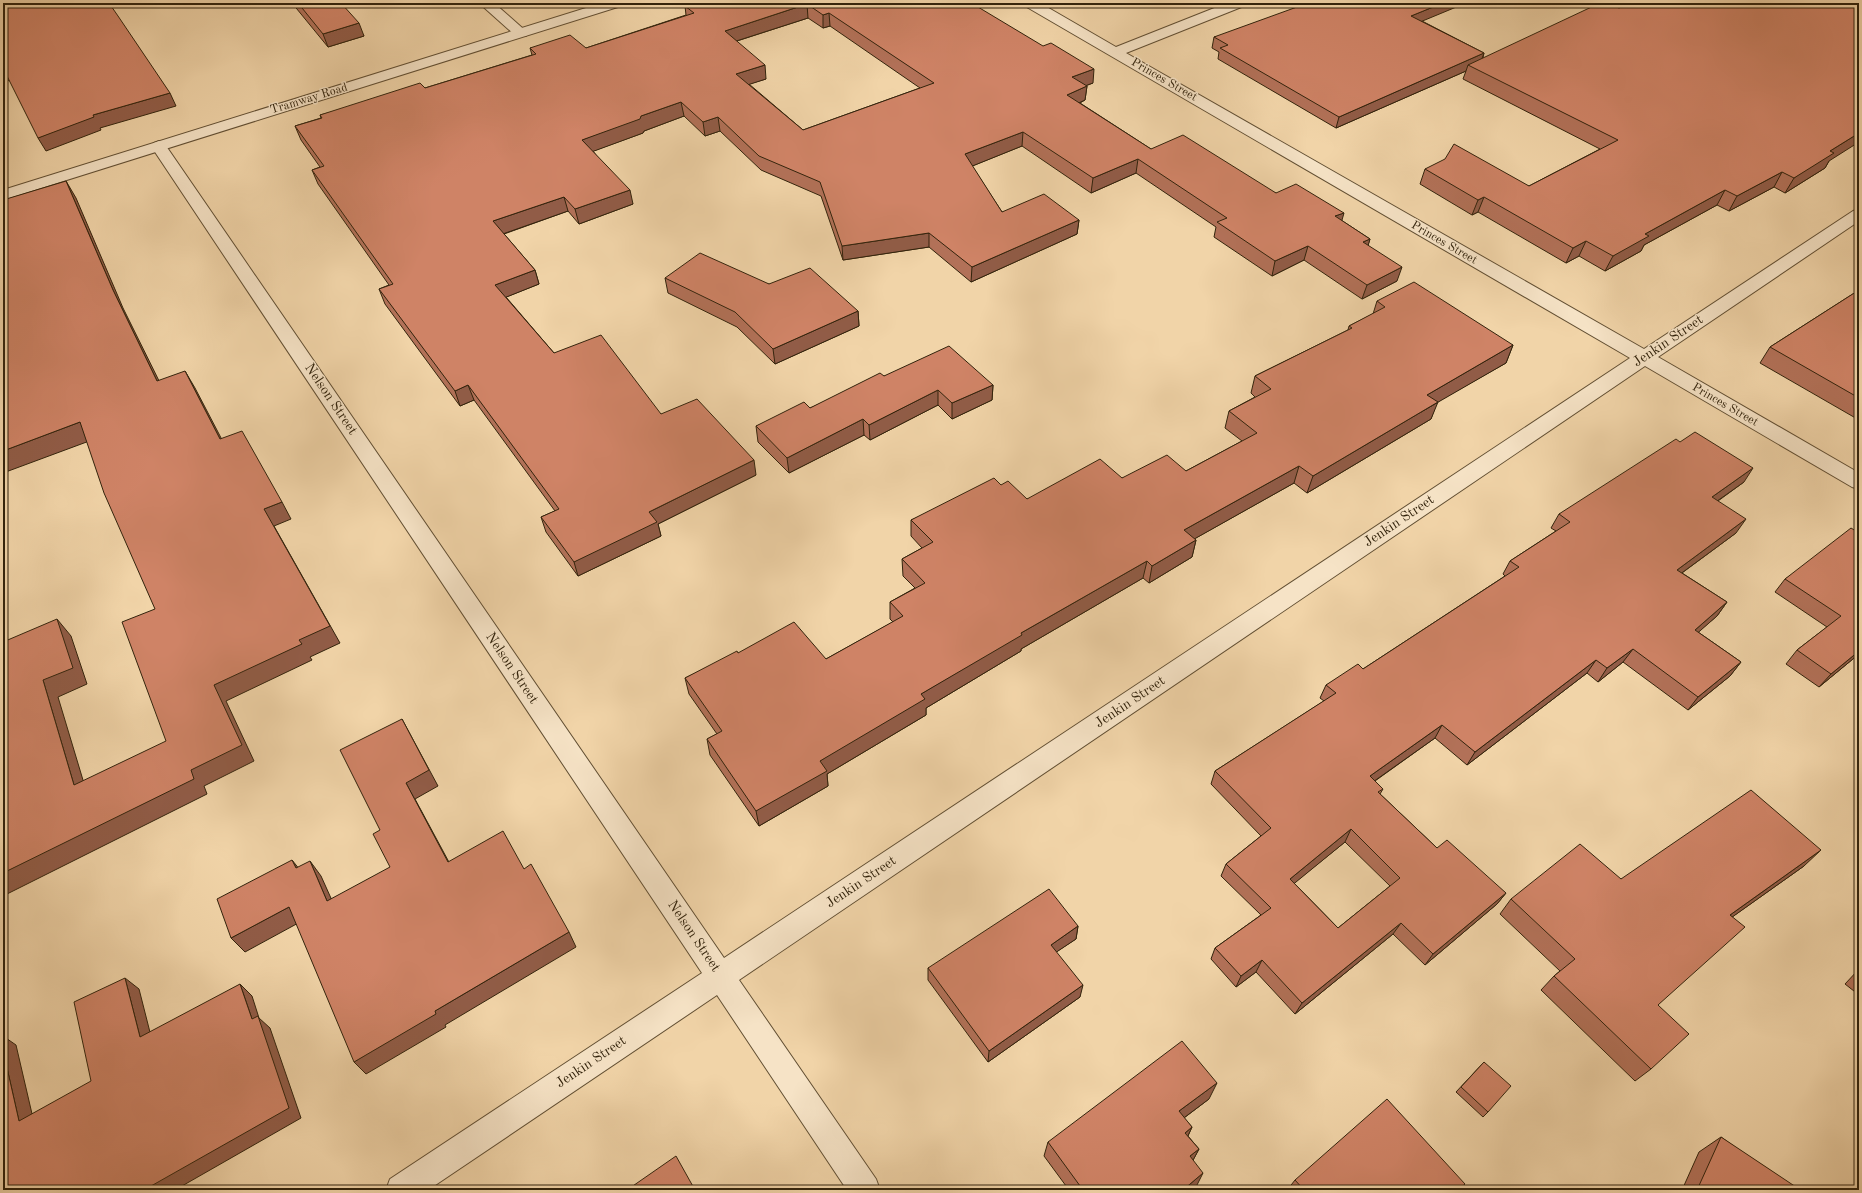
<svg xmlns="http://www.w3.org/2000/svg" width="1862" height="1193" font-family="'Old Standard TT',serif">
  <style>
    .lines { fill: none; stroke-linecap: round; stroke-linejoin: round }
    .minor-casing { stroke: #624f33; stroke-width: 2 }
    .tertiary-casing { stroke: #624f33; stroke-width: 2 }
    .minor { fill: #f6e3c6; fill-rule: evenodd }
    .tertiary { fill: #f6e3c6; fill-rule: evenodd }
    .wall { fill: #b27158; stroke: #32230c; fill-rule: evenodd }
    .shaded-wall { fill: #915c47; stroke: #32230c }
    .building { fill: #cf8366; stroke: #32230c; fill-rule: evenodd }
    .labels { text-anchor: middle; dominant-baseline: central; stroke-width: 3; stroke-linejoin: round; paint-order: stroke }
    .far-street-label { font-size: 12px; fill: #32230c; stroke: #f6e3c6 }
    .street-label { font-size: 14px; fill: #32230c; stroke: #f6e3c6 }
  </style>
  <rect width="100%" height="100%" fill="#f1d4a8"/>
  <filter id="stains"><feTurbulence type="fractalNoise" baseFrequency=".005" numOctaves="4"/><feColorMatrix values="0 0 0 0 .2 0 0 0 0 .09 0 0 0 0 .02 0 0 0 .5 -.17"/></filter>
  <radialGradient id="worn" r=".72"><stop offset=".6" stop-color="#630" stop-opacity="0"/><stop offset="1" stop-color="#630" stop-opacity=".3"/></radialGradient>
  <g class="lines">
    <defs>
      <path id="minor" d="M479 3H494L528 33 526 36H516Z
        M1023 3H1040L1116 47 1227 3H1246L1244 6 1126 53 1644 349 1853 211 1859 209V221L1658 357 1859 473V489L1852 487 1645 366 739 980 876 1179 880 1190H847L717 995 428 1190H386L390 1179 702 973 151 146 154 143 159 141 164 143 724 958 1630 358 1025 6Z"/>
      <path id="tertiary" d="M602 3H623L621 6 3 200V190Z"/>
    </defs>
    <use href="#minor" class="minor-casing"/>
    <use href="#tertiary" class="tertiary-casing"/>
    <use href="#minor" class="minor"/>
    <use href="#tertiary" class="tertiary"/>
  </g>
  <path class="wall" d="M292 3H341L364 36 328 47Z
    M694 3H969L1093 83 1085 86H1087L1085 100 1080 103 1151 149 1276 193 1341 220 1370 239 1368 245 1397 281 1362 299 1304 260 1272 276 1214 237 1216 227 1136 173 1091 193 1022 146 972 166 1002 212 1079 220 1077 234 971 282 929 247 843 260 821 196 761 170 720 131 705 136 684 116 644 131 643 133 593 151 633 204 579 224 568 211 504 234 535 270 539 284 506 297 554 353 661 414 756 475 658 524 661 536 578 576 546 532 541 517 555 511 474 400 460 406 385 304 379 289 389 285 318 184 312 170 320 167 301 140 295 126 321 118 320 115 425 88 532 55 530 48H586L686 15 685 6ZM808 18 823 28 830 26 920 88 803 130 749 84 766 79 737 41Z
    M1422 21 1484 53 1483 58 1829 161 1825 168 1785 193 1774 187 1729 211 1717 205 1644 245 1641 251 1605 271 1579 256 1566 263 1478 212 1472 215 1420 184 1425 169 1529 186 1600 149 1463 79 1466 71 1336 128 1218 59 1219 52 1212 48 1214 37Z
    M665 278 769 284 858 311 859 326 775 364 737 327 668 293Z
    M1859 290V420L1760 363 1770 347Z
    M1377 301 1513 345 1506 363 1437 402 1431 419 1307 493 1294 483 1194 539 1196 540 1192 557 1149 583 1143 578 1021 649V651L926 708V715L827 774 828 786 759 826 710 755 707 739 717 734 689 694 685 678 738 653 826 659 893 622 890 619V602L915 588 903 576 902 559 922 548 911 536V520L1001 485 1027 499 1122 478 1186 471 1242 441 1225 428 1229 411 1255 397 1251 393 1255 376 1348 330 1349 326 1373 314Z
    M884 376 993 385 992 400 952 419 938 405 870 440 864 435 789 473 758 442 756 426 810 408Z
    M1744 482 1718 501 1736 533 1682 573 1727 602 1717 616 1698 632 1741 662 1730 676 1688 710 1623 662 1598 682 1587 673 1467 765 1435 738 1375 781 1383 789 1380 794 1437 848 1506 893 1497 904 1425 965 1393 934 1295 1014 1256 972 1236 987 1211 959 1215 948 1261 915 1221 876 1226 864 1261 836 1211 784 1215 771 1324 701 1320 698 1326 685 1363 669 1505 576 1503 574 1510 561 1556 531 1551 528 1559 514ZM1345 842 1390 886 1338 928 1294 883Z
    M1859 533V654L1819 687 1786 664 1797 650 1827 627 1775 592 1785 579Z
    M1804 866 1732 917 1658 1005 1651 1069 1635 1081 1541 990 1554 976 1560 971 1500 914 1511 899 1621 879Z
    M1078 926 1076 939 1056 952 1080 997 988 1062 928 980V968Z
    M1859 969V995L1845 984Z
    M1484 1062 1488 1112 1483 1117 1456 1092Z
    M1209 1099 1184 1118 1192 1127 1188 1136 1199 1149 1193 1160 1196 1187 1192 1190H1069L1044 1156 1048 1142Z
    M1721 1137 1794 1190H1682L1699 1152Z
    M1295 1180 1458 1190H1289L1288 1189Z"/>
  <path class="shaded-wall" d="M1443 3H1466L1408 27 1411 16Z
    M807 4 808 18 727 44 725 31Z
    M829 13 830 26 823 28V15Z
    M359 23 364 36 328 47 323 34Z
    M1484 53 1480 64 1468 65 1466 71 1336 128 1339 117Z
    M765 65 766 79 738 88 736 74Z
    M3 68 11 80 3 82Z
    M1094 69 1093 83 1071 91 1072 77Z
    M1087 86 1085 100 1066 109 1067 95Z
    M170 93 176 106 100 128 101 130 46 151 38 138 93 115Z
    M681 102 684 116 644 131 643 133 586 154 582 140 641 116Z
    M718 117 720 131 705 136 703 122Z
    M1023 132 1022 146 965 169V154Z
    M1859 133V142L1829 161 1825 168 1785 193 1794 178 1830 151Z
    M1138 159 1136 173 1091 193 1093 178Z
    M1782 172 1774 187 1729 211 1737 196Z
    M66 181 76 198 123 308 168 399 157 381 113 290Z
    M630 190 633 204 579 224 575 209Z
    M1725 190 1717 205 1644 245 1641 251 1605 271 1613 256 1645 234Z
    M564 197 568 211 497 236 493 221Z
    M1484 197 1478 212 1472 215 1478 200Z
    M1344 213 1340 227 1335 216Z
    M1079 220 1077 234 971 282 972 267Z
    M929 233V247L843 260 842 246Z
    M1370 239 1366 253 1363 242Z
    M1586 241 1579 256 1566 263 1573 248Z
    M1308 246 1304 260 1272 276 1275 261Z
    M1402 267 1397 281 1362 299 1367 285Z
    M535 270 539 284 499 300 495 285Z
    M858 311 859 326 775 364 773 349Z
    M1859 341V349L1854 344Z
    M1513 345 1506 363 1421 412 1427 395Z
    M185 371 195 388 231 457 220 439Z
    M468 385 474 400 460 406 455 391Z
    M993 385 992 400 952 419V403Z
    M938 390V405L870 440 869 425Z
    M1438 402 1431 419 1307 493 1313 476Z
    M863 419 864 435 789 473 787 458Z
    M80 422 92 440 3 473V451Z
    M754 460 756 475 658 524 661 536 578 576 574 562 649 512Z
    M1299 466 1294 483 1180 547 1184 530Z
    M1753 468 1744 482 1703 511 1712 497Z
    M282 502 291 519 274 526 340 643 310 657 312 660 226 701 254 761 204 786 207 794 3 896V873L191 770 214 685 299 640 264 509Z
    M1746 519 1736 533 1668 583 1677 570Z
    M1196 540 1192 557 1149 583 1152 566Z
    M1147 561 1143 578 1021 649V651L926 708V715L827 774 828 786 759 826 756 811 820 761 921 694 1021 633Z
    M1727 602 1717 616 1685 644 1695 630Z
    M57 619 71 636 87 684 58 697 89 800 74 785 43 680Z
    M1633 649 1623 662 1598 682 1607 668Z
    M1859 651V654L1819 687 1831 674Z
    M1596 660 1587 673 1467 765 1475 752Z
    M1741 662 1730 676 1688 710 1698 697Z
    M402 719 438 786 415 799 457 877 448 862 406 783Z
    M1442 725 1435 738 1363 789 1370 776Z
    M1351 829 1345 842 1285 891 1290 879Z
    M1821 850 1804 866 1714 930 1730 915Z
    M292 860 304 875 296 868Z
    M310 861 321 876 339 916 327 901Z
    M1506 893 1497 904 1425 965 1433 954Z
    M289 907 302 921 245 952 231 938Z
    M1401 923 1393 934 1295 1014 1302 1003Z
    M1078 926 1076 939 1049 957 1051 945Z
    M569 932 576 947 445 1025 446 1027 366 1074 354 1062 435 1011Z
    M1262 960 1256 972 1236 987 1241 976Z
    M125 978 139 989 154 1048 140 1037Z
    M240 984 252 996 259 1018 270 1028 301 1118 175 1190H144L252 1019Z
    M1083 985 1080 997 988 1062 989 1051Z
    M3 1036 16 1045 36 1131 19 1121 3 1050Z
    M1217 1083 1209 1099 1173 1126 1179 1111Z
    M1192 1127 1185 1142V1133Z
    M1199 1149 1191 1164 1190 1156Z
    M1203 1173 1196 1187 1192 1190H1183Z"/>
  <path class="building" d="M3 3H109L118 16 170 93 93 115 94 117 38 138 3 68Z
    M298 3H341L359 23 323 34Z
    M694 3H969L971 4H973L1043 46 1051 43 1094 69 1072 77 1087 86 1067 95 1151 149 1183 135 1276 193 1296 184 1344 213 1335 216 1370 239 1363 242 1402 267 1367 285 1308 246 1275 261 1217 222 1227 218 1138 159 1093 178 1023 132 965 154 1002 212 1044 194 1079 220 972 267 929 233 842 246 820 182 759 156 718 117 703 122 681 102 641 116 640 119 582 140 630 190 575 209 564 197 493 221 535 270 495 285 554 353 601 335 661 414 697 399 754 460 649 512 657 522 574 562 541 517 559 509 468 385 455 391 379 289 393 284 312 170 324 166 295 126 322 118 320 115 420 83 425 88 536 54 530 48 570 35 586 48 694 13 685 6ZM807 4 823 15 829 13 934 83 803 130 736 74 765 65 725 31Z
    M1308 3H1443L1411 16 1484 53 1339 117 1220 48 1228 45 1214 37Z
    M1600 3H1608L1619 8 1630 3H1859V133L1830 151 1834 153 1794 178 1782 172 1737 196 1725 190 1645 234 1649 236 1613 256 1586 241 1573 248 1484 197 1478 200 1425 169 1445 159 1454 144 1529 186 1618 140 1468 65Z
    M66 181 113 290 157 381 185 371 220 439 242 431 282 502 264 509 330 626 299 640 302 644 214 685 242 745 191 770 194 779 3 873V642L57 619 73 668 43 680 74 785 166 741 122 622 155 609 104 493 80 422 3 451V200Z
    M700 253 769 284 810 268 858 311 773 349 735 312 665 278Z
    M1414 282 1513 345 1427 395 1438 402 1313 476 1299 466 1184 530 1196 540 1152 566 1147 561 1021 633 1022 635 921 694 925 699 820 761 827 771 756 811 707 739 722 731 685 678 737 651 738 653 794 622 826 659 903 616 890 602 925 583 902 559 933 542 911 520 994 478 1001 485 1008 481 1027 499 1100 459 1122 478 1167 455 1186 471 1257 433 1229 411 1271 389 1255 376 1352 328 1349 326 1385 307 1377 301Z
    M1859 290V341L1854 344 1859 346V398L1770 347Z
    M949 346 993 385 952 403 938 390 869 425 863 419 787 458 756 426 804 402 810 408 880 373 884 376Z
    M1695 432 1753 468 1712 497 1746 519 1677 570 1727 602 1695 630 1741 662 1698 697 1633 649 1607 668 1596 660 1475 752 1442 725 1370 776 1383 789 1378 792 1437 848 1447 840 1506 893 1433 954 1401 923 1302 1003 1262 960 1241 976 1215 948 1271 908 1226 864 1271 828 1215 771 1336 693 1326 685 1358 664 1363 669 1519 567 1510 561 1570 522 1559 514 1676 439 1680 442ZM1351 829 1400 878 1338 928 1290 879Z
    M1851 528 1859 533V651L1831 674 1797 650 1841 616 1785 579Z
    M402 719 429 770 406 783 448 862 503 831 524 869 531 864 569 932 435 1011 436 1014 354 1062 289 907 231 938 217 899 292 860 296 868 310 861 327 901 390 867 373 834 380 830 340 750Z
    M1751 790 1821 850 1730 915 1745 927 1658 1005 1689 1034 1651 1069 1554 976 1575 959 1511 899 1580 844 1621 879Z
    M1049 889 1078 926 1051 945 1083 985 989 1051 928 968Z
    M125 978 140 1037 240 984 252 1019 258 1016 289 1108 144 1190H3V1050L19 1121 91 1081 74 1002Z
    M1182 1041 1217 1083 1179 1111 1192 1127 1185 1133 1199 1149 1190 1156 1203 1173 1183 1190H1083L1048 1142Z
    M1484 1062 1511 1086 1488 1112 1461 1087Z
    M1387 1099 1465 1184 1458 1190H1304L1295 1180Z
    M1721 1137 1796 1187 1794 1190H1697Z
    M676 1156 695 1190H627Z"/>
  <g class="labels">
    <g class="far-street-label">
      <text transform="translate(1164 80) rotate(30)">Princes Street</text>
      <text transform="translate(309 99) rotate(-17)">Tramway Road</text>
      <text transform="translate(1444 243) rotate(30)">Princes Street</text>
      <text transform="translate(1725 405) rotate(30)">Princes Street</text>
    </g>
    <g class="street-label">
      <text transform="translate(1668 341) rotate(-34)">Jenkin Street</text>
      <text transform="translate(331 399) rotate(56)">Nelson Street</text>
      <text transform="translate(1399 521) rotate(-34)">Jenkin Street</text>
      <text transform="translate(512 668) rotate(56)">Nelson Street</text>
      <text transform="translate(1130 702) rotate(-34)">Jenkin Street</text>
      <text transform="translate(861 882) rotate(-34)">Jenkin Street</text>
      <text transform="translate(694 936) rotate(56)">Nelson Street</text>
      <text transform="translate(591 1062) rotate(-34)">Jenkin Street</text>
    </g>
  </g>
  <rect width="1862" height="1193" fill="none" stroke="#f1d4a8" stroke-width="16"/>
  <rect x="4" y="4" width="1854" height="1185" fill="none" stroke="#32230c" stroke-width="2"/>
  <rect x="8" y="8" width="1846" height="1177" fill="none" stroke="#32230c"/>
  <rect width="100%" height="100%" filter="url(#stains)"/>
  <rect width="100%" height="100%" fill="url(#worn)"/>
</svg>
